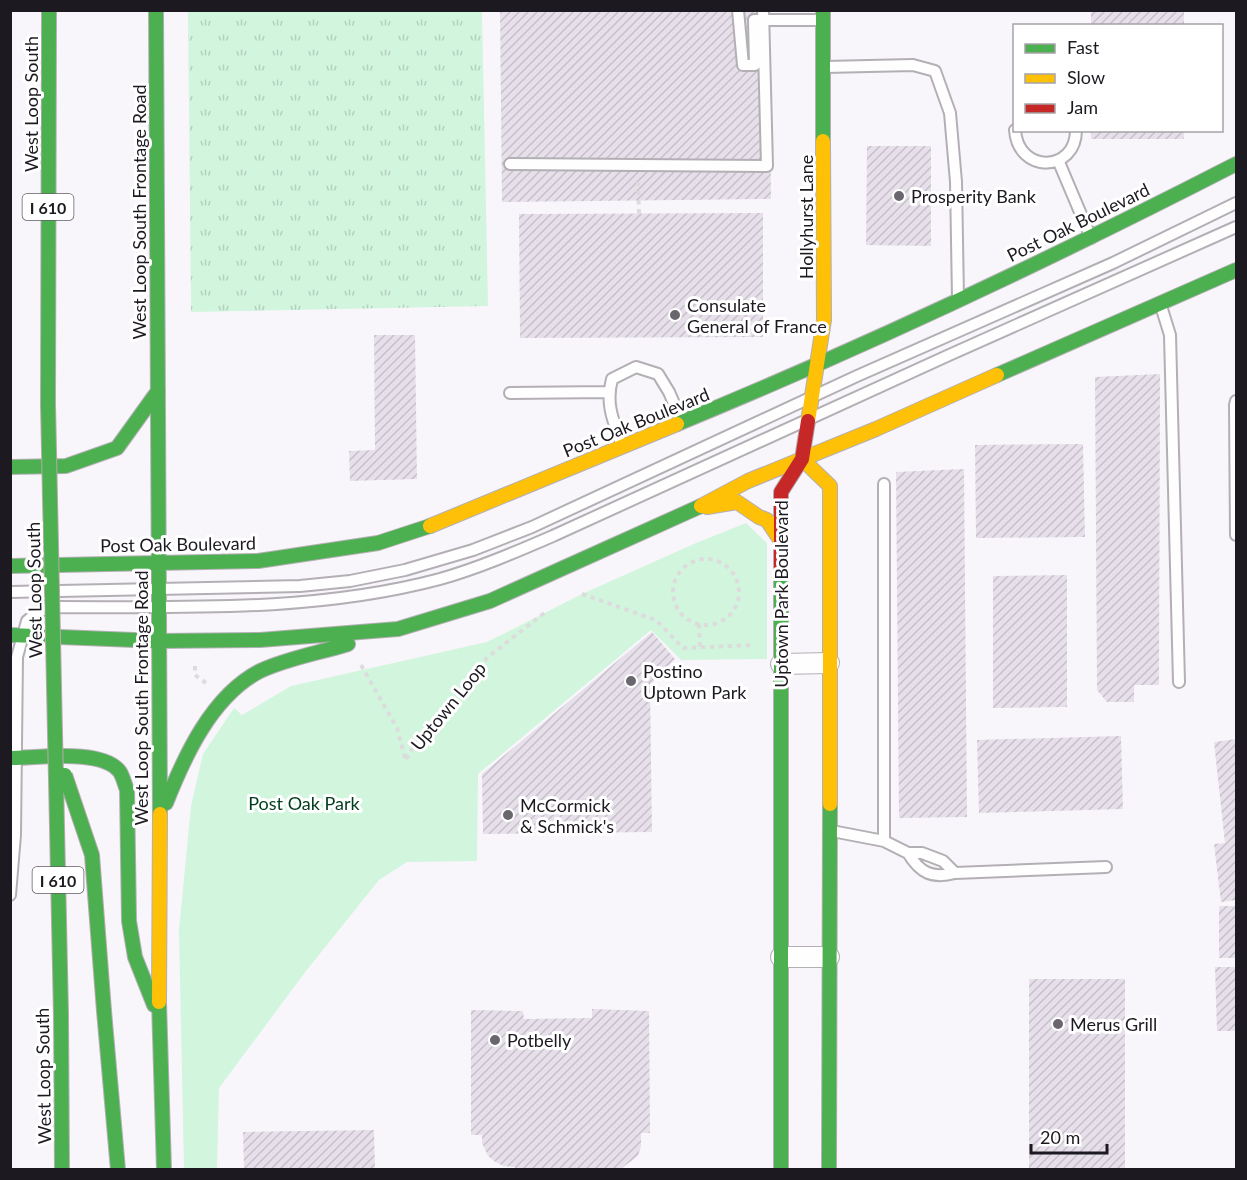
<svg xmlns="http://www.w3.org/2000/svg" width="1247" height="1180" font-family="Lato,sans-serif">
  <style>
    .grass { fill: url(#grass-tufts) }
    .green { fill: #d2f5de }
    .building { fill: url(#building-hatch) }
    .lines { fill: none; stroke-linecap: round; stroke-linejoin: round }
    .lane-casing { stroke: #b3afb5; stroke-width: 14 }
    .street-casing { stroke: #b3afb5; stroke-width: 22 }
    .fast-casing { stroke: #b3afb5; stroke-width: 16 }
    .slow-casing { stroke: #b3afb5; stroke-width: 16 }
    .jam-casing { stroke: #b3afb5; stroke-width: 16 }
    .path { stroke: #dddcdd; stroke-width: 4; stroke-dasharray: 4.5 4.5; stroke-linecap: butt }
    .lane { stroke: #fefefe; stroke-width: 10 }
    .street { stroke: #fefefe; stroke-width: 20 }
    .fast { stroke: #4caf50; stroke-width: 14 }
    .slow { stroke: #ffc107; stroke-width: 14 }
    .jam { stroke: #c62828; stroke-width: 14 }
    .fast-bridge-casing { stroke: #b7abab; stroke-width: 16; stroke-linecap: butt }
    .fast-bridge { stroke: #4caf50; stroke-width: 14 }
    .poi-dot { fill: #6a666d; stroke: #fff; stroke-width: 2 }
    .labels { text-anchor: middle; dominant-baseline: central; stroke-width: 6; stroke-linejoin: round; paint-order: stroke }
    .shield { fill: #fff; stroke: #615e63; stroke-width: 1.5 }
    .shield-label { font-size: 16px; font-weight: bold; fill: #1d1920 }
    .street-label { font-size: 18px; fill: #1d1920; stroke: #fff }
    .poi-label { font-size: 18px; fill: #1d1920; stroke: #fff; text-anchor: start }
    .park-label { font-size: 18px; fill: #003c1d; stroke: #fff }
  </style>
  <defs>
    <pattern id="grass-tufts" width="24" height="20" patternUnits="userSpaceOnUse" patternTransform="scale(1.5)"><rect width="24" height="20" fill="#d2f5de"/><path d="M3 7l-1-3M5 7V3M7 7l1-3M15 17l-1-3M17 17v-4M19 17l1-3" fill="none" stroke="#b4d1be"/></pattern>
    <pattern id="building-hatch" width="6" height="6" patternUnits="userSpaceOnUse" patternTransform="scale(1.5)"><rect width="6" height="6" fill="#e7e0eb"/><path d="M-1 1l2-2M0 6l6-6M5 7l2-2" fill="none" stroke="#c6c0c9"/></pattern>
  </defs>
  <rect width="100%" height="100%" fill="#f9f6fb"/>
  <path class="grass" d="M188 11H482L488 306 191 312Z"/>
  <path class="green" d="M746 523 767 543V659L681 660 651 630 478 774 477 861 407 862 379 880 306 971 219 1088 217 1169 184 1170 179 930 191 806 203 754 234 708 242 715 291 686 487 642 582 594 696 543Z"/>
  <path class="building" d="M500 10H769L771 199 502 202Z
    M1091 10H1184V26H1091Z
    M1091 130H1184V139H1091Z
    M867 146H931V246L866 245Z
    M763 213V337L520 338 519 214Z
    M374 335H415L417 479 350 481 349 451 375 450Z
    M1160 374 1159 685H1134V702H1107L1097 690 1095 377Z
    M1083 444 1085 537 976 538 975 445Z
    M964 469 967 817 899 818 896 472Z
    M1067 575V707L993 708V576Z
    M652 632 675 659 650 685 652 832 483 834 482 774Z
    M1121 736 1123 809 979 813 977 740Z
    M1236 739V900L1221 902 1214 844 1225 843 1214 742Z
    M1219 906H1236V958H1219Z
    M1215 967H1236V1031H1217Z
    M1029 979H1125V1170H1029Z
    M592 1009 649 1011 650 1133H641V1146L638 1156 622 1168 612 1170H515V1167L503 1166 494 1161 488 1156 482 1143V1135H471V1010L523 1011 524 1019 592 1018Z
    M374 1130 375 1170H244L243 1132Z"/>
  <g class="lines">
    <defs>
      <path id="lane" d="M738 10 743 65H755L754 20H823
        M825 67 913 65 935 71 950 113 956 182 958 298
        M1015 130C1018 174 1076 173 1076 130
        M1058 160 1091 238
        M510 164 767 166 763 10
        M1161 306 1170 335 1179 682
        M510 393 608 392
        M1236 401 1235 405 1236 535
        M622 446C614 422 605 405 612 379L636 367 658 374 669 392 682 422
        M10 592 300 586 350 581 405 570 473 550 532 527 857 376 1113 263 1236 203
        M832 831 884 841 908 853H922L943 861 955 873C932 879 920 873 908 853
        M884 841V484
        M955 873 1106 867
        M10 895 15 835 17 657 27 621 39 611 58 607C186 607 316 612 440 579 479 568 518 551 555 535L947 356 1236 227"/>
      <path id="street" d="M781 664 829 663
        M781 957H829"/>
      <path id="fast" d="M156 10 160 814
        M823 10V141
        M997 375 1236 270
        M48 404 49 10
        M677 424C867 346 1053 258 1236 164
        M10 467 66 466 117 448 158 391
        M10 566 258 561 378 543 430 526
        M781 574V1170
        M10 635 159 641 260 640 398 629 490 601 701 506
        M10 758C37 758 103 748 120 772 123 777 125 785 127 790L129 921 135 957 154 1005
        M166 803C185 755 212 696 260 671 288 658 319 653 348 644
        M159 1002 164 1170
        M104 1011 118 1170
        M61 1015 62 1170
        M829 1170 830 804"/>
      <path id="slow" d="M808 421 824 320 823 141
        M802 459 830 486V804
        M701 506 748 481 876 429 997 375
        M707 507 737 502 759 517 767 520 781 541
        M430 526 677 424
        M159 1002 160 814"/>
      <path id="jam" d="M781 574V492L802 459 808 421"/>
    </defs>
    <use href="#lane" class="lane-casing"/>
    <use href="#street" class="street-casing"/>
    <use href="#fast" class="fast-casing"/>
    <use href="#slow" class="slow-casing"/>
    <use href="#jam" class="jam-casing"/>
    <path class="path" d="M638 182 639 214
      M673 592a33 33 0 1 1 66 0a33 33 0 1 1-66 0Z
      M582 594 656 620 683 648 754 645
      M699 624 700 647
      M361 665 397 728 405 758
      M195 666V675L206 683
      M406 759 420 735 489 656 547 611"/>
    <use href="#lane" class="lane"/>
    <use href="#street" class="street"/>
    <use href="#fast" class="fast"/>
    <use href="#slow" class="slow"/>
    <use href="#jam" class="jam"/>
    <defs>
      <path id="fast-bridge" d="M48 404 61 1015
        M65 775 92 855 104 1011"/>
    </defs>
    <use href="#fast-bridge" class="fast-bridge-casing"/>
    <use href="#fast-bridge" class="fast-bridge"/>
  </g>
  <g class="poi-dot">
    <circle cx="899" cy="196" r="6"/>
    <circle cx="675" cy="315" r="6"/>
    <circle cx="631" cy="681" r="6"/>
    <circle cx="508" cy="815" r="6"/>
    <circle cx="1058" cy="1024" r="6"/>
    <circle cx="495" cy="1040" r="6"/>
  </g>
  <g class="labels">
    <g class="shield">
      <rect x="22.5" y="194" width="51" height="26" rx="4.5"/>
      <rect x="32.5" y="867" width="51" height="26" rx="4.5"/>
    </g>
    <g class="shield-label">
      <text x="48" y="207">I 610</text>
      <text x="58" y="880">I 610</text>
    </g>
    <g class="street-label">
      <text transform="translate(31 104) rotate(-90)">West Loop South</text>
      <text transform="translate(139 212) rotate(-90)">West Loop South Frontage Road</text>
      <text transform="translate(806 217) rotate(-90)">Hollyhurst Lane</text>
      <text transform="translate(1078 222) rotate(-26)">Post Oak Boulevard</text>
      <text transform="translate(636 422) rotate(-22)">Post Oak Boulevard</text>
      <text transform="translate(178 544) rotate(-1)">Post Oak Boulevard</text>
      <text transform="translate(34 590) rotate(-91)">West Loop South</text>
      <text transform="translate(781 594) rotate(-90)">Uptown Park Boulevard</text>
      <text transform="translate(141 698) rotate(-90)">West Loop South Frontage Road</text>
      <text transform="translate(448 706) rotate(-51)">Uptown Loop</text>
      <text transform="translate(43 1076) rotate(-91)">West Loop South</text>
    </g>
    <g class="poi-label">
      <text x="911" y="196">Prosperity Bank</text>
      <text x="687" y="305">Consulate<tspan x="687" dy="21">General of France</tspan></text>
      <text x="643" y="671">Postino<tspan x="643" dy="21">Uptown Park</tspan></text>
      <text x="520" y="805">McCormick<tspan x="520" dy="21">&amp; Schmick's</tspan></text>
      <text x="1070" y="1024">Merus Grill</text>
      <text x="507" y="1040">Potbelly</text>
    </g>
    <g class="park-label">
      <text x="304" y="803">Post Oak Park</text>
    </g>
  </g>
  <rect width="1247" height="1180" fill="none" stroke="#1d1920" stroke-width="24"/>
  <rect x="1013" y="24" width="210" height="108" fill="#ffffff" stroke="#a5a3a6" stroke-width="1.5"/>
  <rect x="1025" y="44" width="30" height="9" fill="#4caf50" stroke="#a5a3a6" stroke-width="1.5"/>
  <text x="1067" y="54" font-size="18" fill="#1d1920">Fast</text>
  <rect x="1025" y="74" width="30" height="9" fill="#ffc107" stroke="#a5a3a6" stroke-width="1.5"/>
  <text x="1067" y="84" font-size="18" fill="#1d1920">Slow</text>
  <rect x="1025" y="104" width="30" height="9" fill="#c62828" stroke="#a5a3a6" stroke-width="1.5"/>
  <text x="1067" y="114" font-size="18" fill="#1d1920">Jam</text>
  <path d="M1031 1144v9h76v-9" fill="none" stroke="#1d1920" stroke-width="3"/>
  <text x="1040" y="1144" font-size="18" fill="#1d1920" stroke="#ffffff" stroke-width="4.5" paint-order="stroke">20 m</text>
</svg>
